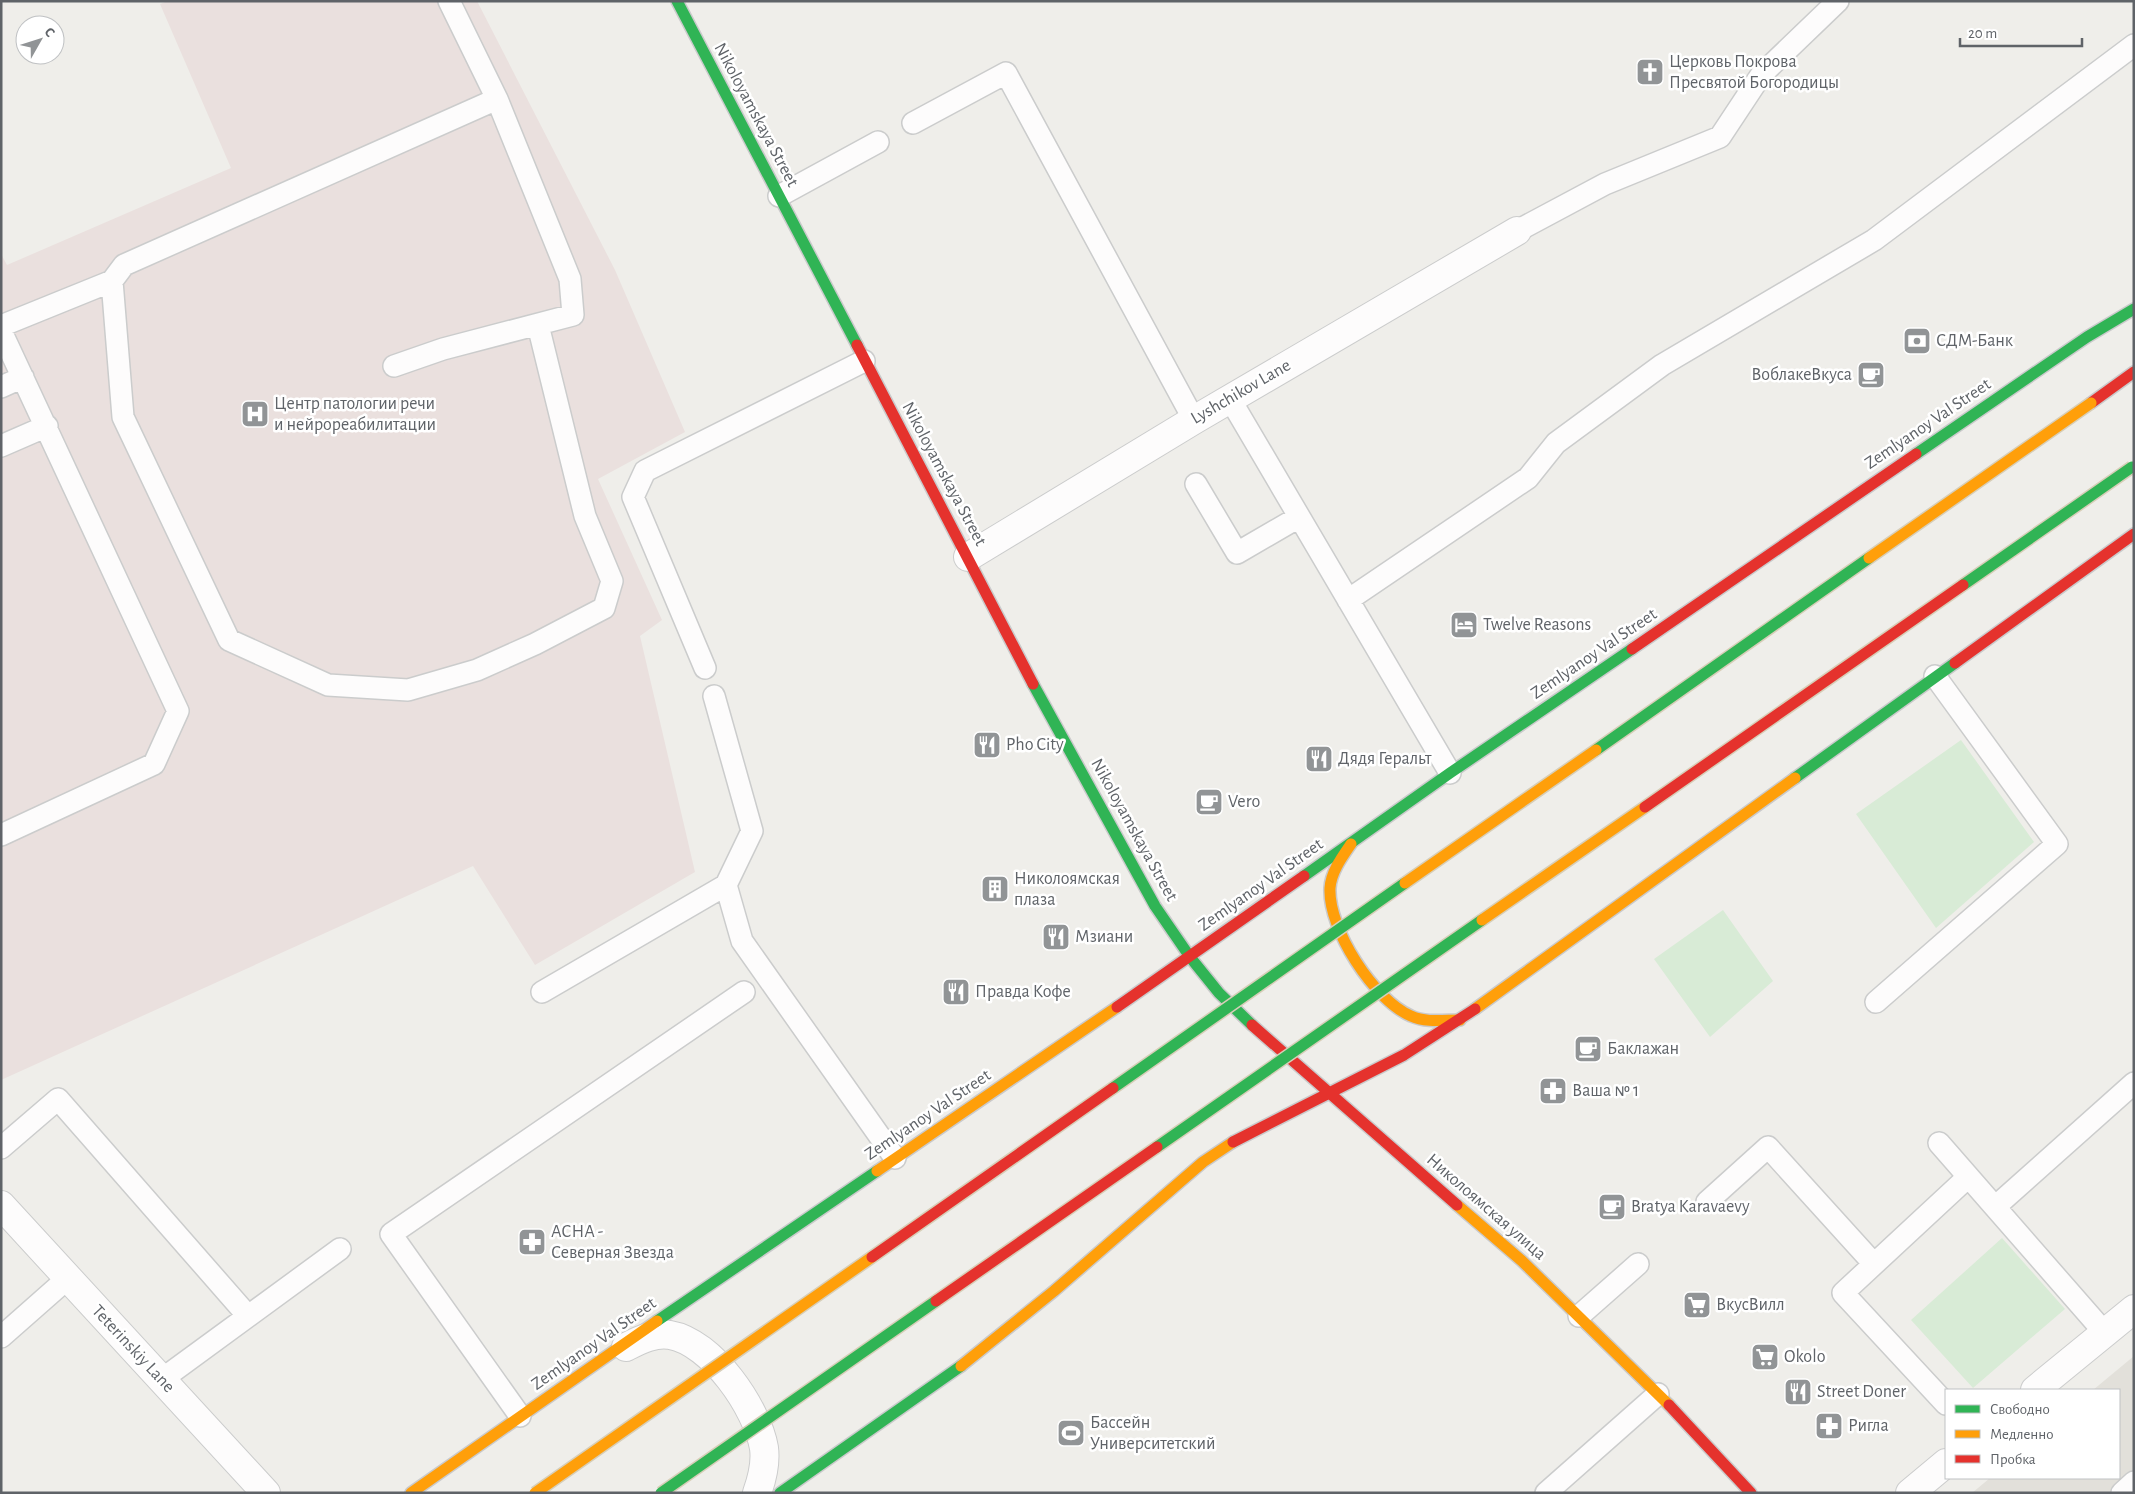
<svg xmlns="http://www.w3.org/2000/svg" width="2135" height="1494" font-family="'Alegreya Sans',sans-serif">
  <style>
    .education { fill: #e2e0da }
    .medical { fill: #eae0de }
    .green { fill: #d8ebd6 }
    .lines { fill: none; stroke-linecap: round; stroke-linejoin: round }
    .lane-casing { stroke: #cbcccc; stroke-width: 24 }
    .street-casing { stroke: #cbcccc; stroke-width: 30 }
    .fast-casing { stroke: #cacacb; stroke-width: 14 }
    .slow-casing { stroke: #cacacb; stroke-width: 14 }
    .jam-casing { stroke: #cacacb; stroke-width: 14 }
    .lane { stroke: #fdfcfc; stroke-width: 21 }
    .street { stroke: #fdfcfc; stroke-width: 28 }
    .fast { stroke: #30b455; stroke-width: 11 }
    .slow { stroke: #ff9f0a; stroke-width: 11 }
    .jam { stroke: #e5322d; stroke-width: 11 }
    .fast-bridge-casing { stroke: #d7ceb8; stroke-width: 14; stroke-linecap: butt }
    .slow-bridge-casing { stroke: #d7ceb8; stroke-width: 14; stroke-linecap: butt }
    .jam-bridge-casing { stroke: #d7ceb8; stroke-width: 14; stroke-linecap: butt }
    .fast-bridge { stroke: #30b455; stroke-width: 11 }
    .slow-bridge { stroke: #ff9f0a; stroke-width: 11 }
    .jam-bridge { stroke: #e5322d; stroke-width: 11 }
    .labels { text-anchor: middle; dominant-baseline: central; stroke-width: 5; stroke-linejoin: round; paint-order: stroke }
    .poi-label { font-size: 18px; fill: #5f6368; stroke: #fff; text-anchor: start }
    .street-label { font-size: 18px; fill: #5f6368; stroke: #fff }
  </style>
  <rect width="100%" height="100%" fill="#efeeea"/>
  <path class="education" d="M2134 1356V1493H1972L1990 1478H2119V1390H2093Z"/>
  <path class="medical" d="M168 1H477L615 270 685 432 598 479 662 620 640 636 695 872 535 965 473 866 1 1080V254L7 265 231 168 160 4Z"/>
  <path class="green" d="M1961 740 2034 842 1936 928 1856 814Z
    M1723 910 1773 981 1710 1037 1654 959Z
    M2002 1238 2065 1309 1973 1388 1911 1320Z"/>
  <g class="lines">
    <defs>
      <path id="lane" d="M497 99 124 265 112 281 123 417 229 640 328 685 408 690 477 670 535 644 604 608 612 581 585 516 538 325
        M913 123 1006 73 1194 420
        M779 196 878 142
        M1517 231 1605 184 1720 137 1761 75 1838 1
        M1 326 112 281
        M1 331 178 711 154 764 1 835
        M394 366 443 349 573 315 570 279 497 99 449 1
        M1 387 23 377
        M1230 399 1450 773
        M1 446 47 426
        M1196 484 1237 553 1299 517
        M1348 600 1528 478 1556 443 1662 365 1874 240 2134 45
        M705 668 633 497 645 471 864 361
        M714 696 752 831 726 885 742 941 895 1158
        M542 992 726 885
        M1876 1002 2057 844 1935 676
        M1939 1143 2105 1333
        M1 1148 58 1099 248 1316
        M1707 1202 1768 1147 1874 1264
        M1995 1207 2134 1083
        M1579 1316 1638 1264
        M1 1337 68 1278
        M161 1380 340 1249
        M1946 1404 1843 1293 1968 1177
        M520 1416 391 1234 744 992
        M1546 1493 1658 1394
        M2122 1493 2134 1482"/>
      <path id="street" d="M968 557 1194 420 1517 231
        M1 1205 266 1493
        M626 1347C638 1341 655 1332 670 1335 712 1342 757 1408 764 1448 766 1463 762 1479 757 1493
        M2035 1390 2134 1309
        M1910 1493 1946 1463"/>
      <path id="fast" d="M677 1 857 345
        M1916 454 2087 337 2134 309
        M1033 684 1155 906 1190 957 1219 993 1252 1025
        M1795 778 1955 663
        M1304 876 1450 773 1632 649
        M657 1321 877 1171
        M780 1493 961 1366"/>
      <path id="slow" d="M1351 844C1342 857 1331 872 1330 888 1328 929 1374 1000 1411 1016 1426 1023 1444 1020 1460 1020
        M1475 1009 1795 778
        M877 1171 1117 1007
        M1457 1205 1522 1261 1669 1405
        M961 1366 1054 1291 1203 1162 1233 1142
        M411 1493 657 1321"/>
      <path id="jam" d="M857 345 1033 684
        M2091 403 2134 372
        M1632 649 1916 454
        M1955 663 2134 534
        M1117 1007 1304 876
        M1252 1025 1457 1205
        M1233 1142 1404 1055 1475 1009
        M1669 1405 1751 1493"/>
    </defs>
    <use href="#lane" class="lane-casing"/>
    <use href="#street" class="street-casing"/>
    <use href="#fast" class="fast-casing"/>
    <use href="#slow" class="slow-casing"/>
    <use href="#jam" class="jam-casing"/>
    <use href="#lane" class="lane"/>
    <use href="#street" class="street"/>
    <use href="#fast" class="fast"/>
    <use href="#slow" class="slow"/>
    <use href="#jam" class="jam"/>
    <defs>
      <path id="fast-bridge" d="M1963 585 2132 467
        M1596 750 1869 558
        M1113 1088 1405 883
        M1157 1147 1482 920
        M661 1493 936 1301"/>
      <path id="slow-bridge" d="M1869 558 2091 403
        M1405 883 1596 750
        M1482 920 1645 807
        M535 1493 872 1257"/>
      <path id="jam-bridge" d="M1645 807 1963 585
        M872 1257 1113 1088
        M936 1301 1157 1147"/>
    </defs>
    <use href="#fast-bridge" class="fast-bridge-casing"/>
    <use href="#slow-bridge" class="slow-bridge-casing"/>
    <use href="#jam-bridge" class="jam-bridge-casing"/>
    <use href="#fast-bridge" class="fast-bridge"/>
    <use href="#slow-bridge" class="slow-bridge"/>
    <use href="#jam-bridge" class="jam-bridge"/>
  </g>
  <defs>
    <symbol id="church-square" viewBox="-11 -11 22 22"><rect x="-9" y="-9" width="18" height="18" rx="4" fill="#919496" stroke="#fff"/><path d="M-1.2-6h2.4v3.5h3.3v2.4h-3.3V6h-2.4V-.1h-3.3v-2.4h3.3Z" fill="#fff"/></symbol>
    <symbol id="bank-square" viewBox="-11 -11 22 22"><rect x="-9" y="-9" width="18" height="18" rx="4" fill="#919496" stroke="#fff"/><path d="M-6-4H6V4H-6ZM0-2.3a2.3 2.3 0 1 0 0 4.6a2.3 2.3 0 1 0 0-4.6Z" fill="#fff"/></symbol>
    <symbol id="cafe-square" viewBox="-11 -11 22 22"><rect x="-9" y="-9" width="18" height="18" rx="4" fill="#919496" stroke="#fff"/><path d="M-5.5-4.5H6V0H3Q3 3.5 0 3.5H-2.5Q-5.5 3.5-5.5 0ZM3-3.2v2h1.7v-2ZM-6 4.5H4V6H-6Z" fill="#fff"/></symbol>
    <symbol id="hospital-square" viewBox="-11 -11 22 22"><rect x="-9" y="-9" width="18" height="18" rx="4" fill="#919496" stroke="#fff"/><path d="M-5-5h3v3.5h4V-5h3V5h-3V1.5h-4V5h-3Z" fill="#fff"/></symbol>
    <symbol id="hotel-square" viewBox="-11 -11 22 22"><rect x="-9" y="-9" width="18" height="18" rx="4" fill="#919496" stroke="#fff"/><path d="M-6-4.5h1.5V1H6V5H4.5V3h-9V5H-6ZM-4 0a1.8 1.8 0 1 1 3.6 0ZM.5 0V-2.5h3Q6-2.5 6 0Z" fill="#fff"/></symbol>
    <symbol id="restaurant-square" viewBox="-11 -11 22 22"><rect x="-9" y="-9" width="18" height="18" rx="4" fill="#919496" stroke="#fff"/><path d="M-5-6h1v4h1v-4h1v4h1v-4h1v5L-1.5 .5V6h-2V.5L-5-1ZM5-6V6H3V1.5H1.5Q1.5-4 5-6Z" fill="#fff"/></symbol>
    <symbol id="building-square" viewBox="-11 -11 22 22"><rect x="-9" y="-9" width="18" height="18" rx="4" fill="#919496" stroke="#fff"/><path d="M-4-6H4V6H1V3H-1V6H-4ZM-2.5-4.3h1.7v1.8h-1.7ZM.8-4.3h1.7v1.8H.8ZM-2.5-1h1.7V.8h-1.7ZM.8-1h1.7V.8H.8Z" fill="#fff"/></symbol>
    <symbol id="pharmacy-square" viewBox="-11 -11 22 22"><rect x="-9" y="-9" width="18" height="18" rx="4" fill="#919496" stroke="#fff"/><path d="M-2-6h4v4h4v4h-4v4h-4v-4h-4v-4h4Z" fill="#fff"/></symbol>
    <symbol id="supermarket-square" viewBox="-11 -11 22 22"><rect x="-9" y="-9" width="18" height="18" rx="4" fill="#919496" stroke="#fff"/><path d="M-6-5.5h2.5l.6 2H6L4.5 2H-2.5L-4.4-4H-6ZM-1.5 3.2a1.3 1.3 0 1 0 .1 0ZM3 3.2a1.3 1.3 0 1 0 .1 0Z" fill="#fff"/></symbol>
    <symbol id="stadium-square" viewBox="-11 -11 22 22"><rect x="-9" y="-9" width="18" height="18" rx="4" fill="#919496" stroke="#fff"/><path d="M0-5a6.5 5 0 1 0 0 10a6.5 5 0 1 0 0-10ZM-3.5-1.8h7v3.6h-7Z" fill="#fff"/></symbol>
  </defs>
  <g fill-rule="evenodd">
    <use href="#church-square" x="1634" y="56" width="32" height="32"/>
    <use href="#bank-square" x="1901" y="325" width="32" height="32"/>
    <use href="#cafe-square" x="1855" y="359" width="32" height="32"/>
    <use href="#hospital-square" x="239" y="398" width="32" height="32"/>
    <use href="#hotel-square" x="1448" y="609" width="32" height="32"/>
    <use href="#restaurant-square" x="971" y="729" width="32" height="32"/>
    <use href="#restaurant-square" x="1303" y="743" width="32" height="32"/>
    <use href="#cafe-square" x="1193" y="786" width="32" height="32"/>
    <use href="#building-square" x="979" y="873" width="32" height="32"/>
    <use href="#restaurant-square" x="1040" y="921" width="32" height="32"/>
    <use href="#restaurant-square" x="940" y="976" width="32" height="32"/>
    <use href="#cafe-square" x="1572" y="1033" width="32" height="32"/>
    <use href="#pharmacy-square" x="1537" y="1075" width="32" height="32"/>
    <use href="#cafe-square" x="1596" y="1191" width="32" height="32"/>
    <use href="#pharmacy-square" x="516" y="1226" width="32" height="32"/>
    <use href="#supermarket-square" x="1681" y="1289" width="32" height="32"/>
    <use href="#supermarket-square" x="1749" y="1341" width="32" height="32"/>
    <use href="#restaurant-square" x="1782" y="1376" width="32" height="32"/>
    <use href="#pharmacy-square" x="1813" y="1410" width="32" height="32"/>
    <use href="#stadium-square" x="1055" y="1417" width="32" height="32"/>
  </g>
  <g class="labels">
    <g class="poi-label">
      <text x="1669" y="62">Церковь Покрова<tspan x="1669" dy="21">Пресвятой Богородицы</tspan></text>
      <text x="1936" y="341">СДМ-Банк</text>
      <text x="1852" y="375" text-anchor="end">ВоблакеВкуса</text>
      <text x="274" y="404">Центр патологии речи<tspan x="274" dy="21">и нейрореабилитации</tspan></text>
      <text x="1483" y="625">Twelve Reasons</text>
      <text x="1006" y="745">Pho City</text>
      <text x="1338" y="759">Дядя Геральт</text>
      <text x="1228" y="802">Vero</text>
      <text x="1014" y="879">Николоямская<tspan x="1014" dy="21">плаза</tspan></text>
      <text x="1075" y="937">Мзиани</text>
      <text x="975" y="992">Правда Кофе</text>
      <text x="1607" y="1049">Баклажан</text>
      <text x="1572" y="1091">Ваша № 1</text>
      <text x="1631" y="1207">Bratya Karavaevy</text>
      <text x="551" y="1232">АСНА -<tspan x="551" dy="21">Северная Звезда</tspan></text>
      <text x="1716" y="1305">ВкусВилл</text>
      <text x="1784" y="1357">Okolo</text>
      <text x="1817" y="1392">Street Doner</text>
      <text x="1090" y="1423">Бассейн<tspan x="1090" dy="21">Университетский</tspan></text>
      <text x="1848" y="1426">Ригла</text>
    </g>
    <g class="street-label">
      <text transform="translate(756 115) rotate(62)">Nikoloyamskaya Street</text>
      <text transform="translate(1241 392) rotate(-30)">Lyshchikov Lane</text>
      <text transform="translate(1928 424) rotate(-34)">Zemlyanoy Val Street</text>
      <text transform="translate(944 474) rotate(62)">Nikoloyamskaya Street</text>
      <text transform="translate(1594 654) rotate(-34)">Zemlyanoy Val Street</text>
      <text transform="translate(1134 830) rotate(61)">Nikoloyamskaya Street</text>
      <text transform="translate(1261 885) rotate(-35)">Zemlyanoy Val Street</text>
      <text transform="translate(928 1115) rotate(-34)">Zemlyanoy Val Street</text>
      <text transform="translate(1486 1207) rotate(41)">Николоямская улица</text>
      <text transform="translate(594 1344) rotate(-35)">Zemlyanoy Val Street</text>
      <text transform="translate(133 1349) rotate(47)">Teterinskiy Lane</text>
    </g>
  </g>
  <rect width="2135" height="1494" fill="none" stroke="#5f6368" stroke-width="5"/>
  <rect x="1945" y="1389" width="175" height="90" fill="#ffffff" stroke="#bfc1c3"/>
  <rect x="1955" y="1405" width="25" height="8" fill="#30b455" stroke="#bfc1c3"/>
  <text x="1990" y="1414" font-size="15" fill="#5f6368">Свободно</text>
  <rect x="1955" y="1430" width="25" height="8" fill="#ff9f0a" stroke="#bfc1c3"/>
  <text x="1990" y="1439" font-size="15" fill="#5f6368">Медленно</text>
  <rect x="1955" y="1455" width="25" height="8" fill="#e5322d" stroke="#bfc1c3"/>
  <text x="1990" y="1464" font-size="15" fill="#5f6368">Пробка</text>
  <g transform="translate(40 40) rotate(51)"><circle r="24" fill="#ffffff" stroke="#bfc1c3"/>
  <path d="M0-4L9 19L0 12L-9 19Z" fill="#919496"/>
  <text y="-8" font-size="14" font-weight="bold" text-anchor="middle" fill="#5f6368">С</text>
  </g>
  <path d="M1960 38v8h122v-8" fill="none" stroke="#5f6368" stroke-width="2.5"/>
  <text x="1968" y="38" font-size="15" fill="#5f6368" stroke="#ffffff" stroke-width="4" paint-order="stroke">20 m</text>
</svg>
